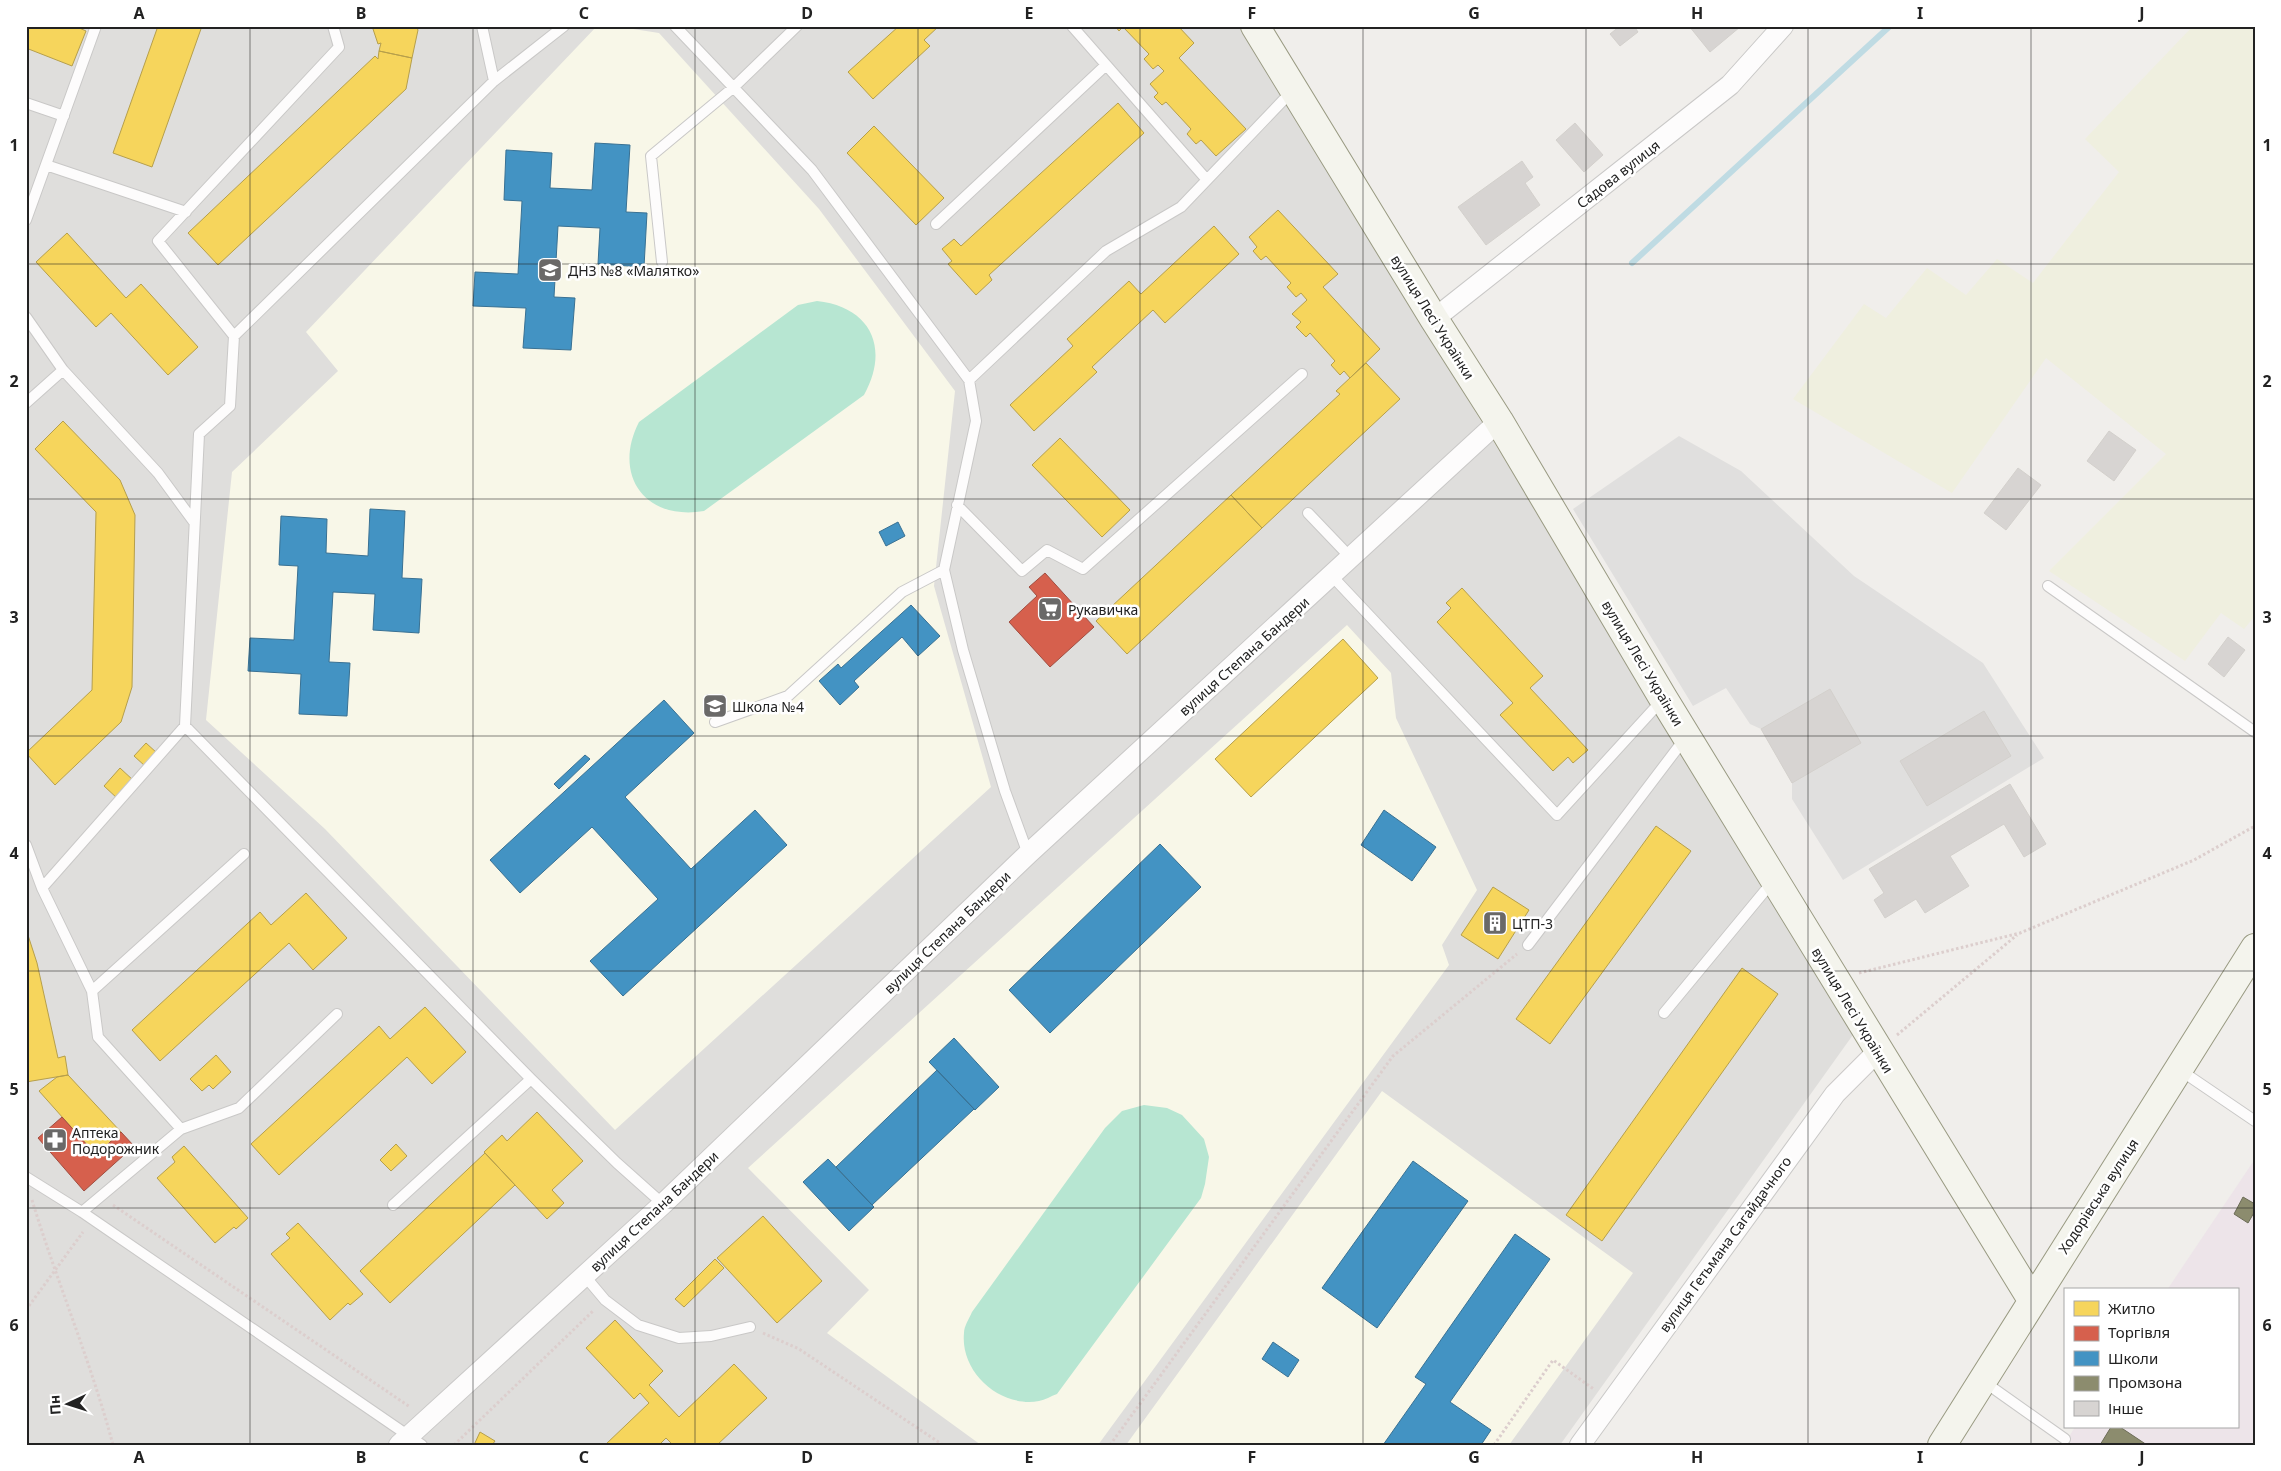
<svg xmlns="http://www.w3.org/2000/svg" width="2281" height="1471" font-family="'Noto Sans',sans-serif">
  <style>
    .residential { fill: #dfdedc }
    .industrial { fill: #ede4e9 }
    .education { fill: #f8f7e8 }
    .farmland { fill: #efefdf }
    .pitch { fill: #b7e6d2 }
    .parking { fill: #e0dfde }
    .homes { fill: #f6d55c; stroke: #b69f4b }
    .shops { fill: #d6604d; stroke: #a04d40 }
    .schools { fill: #4393c3; stroke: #397193 }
    .industry { fill: #8c8c6e; stroke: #6c6c57 }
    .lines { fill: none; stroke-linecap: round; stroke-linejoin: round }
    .stream { stroke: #bfdbe3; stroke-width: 6 }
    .building { fill: #d7d4d2; stroke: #d3d0cc }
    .lane-casing { stroke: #c9c8c7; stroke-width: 12 }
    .street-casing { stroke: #c9c8c7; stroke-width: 22 }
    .secondary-casing { stroke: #999a82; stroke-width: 30 }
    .path { stroke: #dccecd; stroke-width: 3; stroke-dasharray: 2.5 2.5; stroke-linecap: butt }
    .lane { stroke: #fdfcfc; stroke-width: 10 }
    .street { stroke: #fdfcfc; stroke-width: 20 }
    .secondary { stroke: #f4f4ed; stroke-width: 28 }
    .grid { fill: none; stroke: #222; stroke-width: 1; stroke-opacity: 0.55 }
    .labels { text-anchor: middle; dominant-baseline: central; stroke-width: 5; stroke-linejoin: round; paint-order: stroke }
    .street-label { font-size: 14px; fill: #222; stroke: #fff }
    .poi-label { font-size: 14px; fill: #222; stroke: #fff; text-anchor: start }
    .neatline { fill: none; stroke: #222; stroke-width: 2 }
    .grid-label { font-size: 16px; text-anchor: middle; font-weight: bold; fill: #222 }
  </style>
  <rect width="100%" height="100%" fill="#f0eeeb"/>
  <path class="residential" d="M26 26H1239L1855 1032 1560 1445H26Z"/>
  <path class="industrial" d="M2255 1159V1445H2064L2075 1427H2237V1290H2167Z"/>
  <path class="education" d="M597 26H614L659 33 819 209 955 391 934 586 991 787 615 1130 325 829 206 720 232 472 338 371 306 332Z
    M1347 625 1391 673 1396 718 1477 890 1442 945 1449 965 1098 1445H981L827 1333 869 1290 748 1168Z
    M1382 1091 1633 1273 1509 1445H1126Z"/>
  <path class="farmland" d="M2193 26H2255V616L2244 629 2221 613 2185 661 2049 571 2166 454 2046 358 1952 493 1793 399 1864 304 1886 318 1927 268 1966 295 1997 259 2033 283 2119 172 2085 139Z"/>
  <path class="pitch" d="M817 301C871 307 890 348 864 395L704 511C645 521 612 475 639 422L798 305Z
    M1144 1105 1167 1108 1182 1115 1204 1139 1209 1157 1205 1184 1201 1198 1057 1394C1051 1396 1045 1400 1039 1401 1000 1408 960 1372 964 1333 964 1326 969 1319 972 1312L1105 1128 1122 1111Z"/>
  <path class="parking" d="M1679 436 1741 471 1854 576 1983 663 2044 758 1843 880 1792 799V783L1761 729 1750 724 1726 688 1693 706 1573 509Z"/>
  <path class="homes" d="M26 26H75L86 31 72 66 26 48Z
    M158 26H202L152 167 113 153Z
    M372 26H416L418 30 412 58 379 51 381 43 378 44Z
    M899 26H939L924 40 930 46 873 99 848 72Z
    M1115 26H1178L1194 43 1179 58 1246 129 1216 156 1201 140 1196 144 1187 134 1191 129 1166 102 1162 105 1154 97 1158 93 1150 84 1164 71 1158 65 1153 69 1144 59 1149 54 1123 27 1119 31Z
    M379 51 412 58 406 89 218 265 188 233 375 56 378 59Z
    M1118 103 1144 133 989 275 992 280 976 295 948 264 952 261 942 249 954 239 961 246Z
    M874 126 944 198 916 225 847 153Z
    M1278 210 1338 274 1323 287 1380 349 1350 378 1344 371 1340 375 1331 365 1335 361 1310 333 1306 337 1296 327 1301 322 1292 314 1307 300 1301 293 1296 297 1287 287 1291 283 1266 256 1261 260 1253 251 1257 247 1249 237Z
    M1214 226 1239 254 1165 323 1153 310 1092 367 1097 372 1034 431 1010 405 1073 346 1067 339 1129 281 1141 294Z
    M67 233 126 298 141 284 198 347 168 375 111 313 96 327 36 262Z
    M1366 363 1400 399 1262 528 1231 495 1340 394 1336 391Z
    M63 421 120 480 135 515 132 687 121 722 55 785 26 753 92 690 96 512 35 449Z
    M1060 438 1130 510 1102 537 1032 465Z
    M1231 495 1262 528 1127 654 1096 621Z
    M1462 588 1543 676 1530 688 1588 750 1573 763 1568 757 1553 771 1500 715 1513 703 1437 622 1451 608 1446 603Z
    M1343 639 1378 678 1251 797 1215 759Z
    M146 743 157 753 145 766 134 756Z
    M120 768 134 781 118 799 104 786Z
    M1656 826 1691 851 1550 1044 1516 1019Z
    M1493 887 1529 910 1498 959 1461 935Z
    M306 893 347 938 313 970 289 943 160 1061 132 1030 260 912 271 925Z
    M26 929 37 963 58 1058 65 1056 68 1075 26 1082Z
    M1742 968 1778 994 1602 1241 1566 1215Z
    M425 1007 466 1052 432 1084 407 1057 279 1175 251 1144 379 1026 390 1039Z
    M216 1055 231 1072 213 1089 209 1085 202 1091 190 1079Z
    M68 1075 121 1132 96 1155 39 1091 57 1077Z
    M537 1112 583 1161 552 1190 564 1203 547 1219 484 1152 502 1135 507 1141Z
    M396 1144 407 1156 391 1171 380 1160Z
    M184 1146 248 1218 236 1229 234 1227 215 1243 157 1178 175 1162 172 1157Z
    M485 1153 515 1185 390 1303 360 1271Z
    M763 1216 822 1281 777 1323 717 1258Z
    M298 1223 363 1294 350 1305 348 1303 330 1320 271 1254 290 1238 286 1234Z
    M715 1259 724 1268 684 1307 675 1299Z
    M615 1320 663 1371 649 1385 679 1417 734 1364 767 1398 717 1445H673L666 1438 659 1445H605L649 1403 640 1393 634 1399 586 1348Z
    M480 1432 495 1441 492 1445H474Z"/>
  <path class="shops" d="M1045 573 1094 627 1050 667 1009 622 1037 596 1029 587Z
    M62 1117 96 1155 121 1132 134 1146 84 1191 38 1138Z"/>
  <path class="schools" d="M595 143 630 145 626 212 647 213 644 267 598 264 600 228 558 226 554 297 575 298 571 350 523 348 526 308 473 306 475 272 518 274 522 201 504 200 506 150 552 153 550 188 592 190Z
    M370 509 405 511 402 578 422 579 419 633 373 630 375 594 333 592 329 662 350 663 347 716 299 714 301 674 248 671 250 638 294 640 298 566 279 565 281 516 327 519 326 553 368 556Z
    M898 522 905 536 886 546 879 532Z
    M911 605 940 636 918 656 902 637 854 681 859 687 840 705 819 681 838 664 841 668Z
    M664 700 694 733 625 797 691 869 755 810 787 845 623 996 590 961 658 899 592 827 520 893 490 860Z
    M585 755 590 759 559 789 554 784Z
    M1384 810 1436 847 1412 881 1361 845Z
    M1160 844 1201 887 1050 1033 1009 990Z
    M954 1038 999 1087 975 1110 929 1062Z
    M937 1070 974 1109 872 1205 836 1167Z
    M828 1159 874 1207 849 1231 803 1182Z
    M1413 1161 1468 1201 1377 1328 1322 1288Z
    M1515 1234 1550 1259 1450 1402 1491 1430 1481 1445H1383L1426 1384 1415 1377Z
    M1273 1342 1299 1360 1288 1377 1262 1359Z"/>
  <path class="industry" d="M2243 1197 2255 1204V1211L2248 1223 2234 1214Z
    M2111 1427H2120L2147 1445H2100Z"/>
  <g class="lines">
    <path class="stream" d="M1632 263 1890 26"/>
  </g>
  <path class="building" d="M1620 26H1634L1638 32 1620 46 1610 34Z
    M1689 26H1739L1740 27 1710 52Z
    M1575 123 1603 155 1584 172 1556 140Z
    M1522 161 1533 177 1525 183 1540 205 1486 245 1458 207Z
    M2109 431 2136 450 2114 481 2087 461Z
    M2018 468 2041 485 2006 530 1984 513Z
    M2228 637 2245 650 2224 677 2208 664Z
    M1830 689 1861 743 1792 783 1761 729Z
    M1984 711 2011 756 1927 806 1900 761Z
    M2010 784 2046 844 2024 857 2004 824 1950 856 1969 886 1925 913 1916 899 1885 918 1874 900 1884 893 1869 869Z"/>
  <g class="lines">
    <defs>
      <path id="lane" d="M482 26 494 81
        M675 26 812 170 969 380 976 421 944 570 963 650 1005 791 1028 854
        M1072 26 1207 180
        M26 103 64 116
        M46 165 186 212
        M26 220 96 26
        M936 224 1106 65
        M662 262 651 156 734 87 797 26
        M26 317 63 370 26 403
        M234 336 494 81 564 26
        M63 370 158 473 194 522
        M969 380 1106 251 1181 207 1292 91
        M957 505 1022 571 1047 550 1083 569 1302 374
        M1308 513 1351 558
        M1332 576 1557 815 1663 699
        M2048 586 2255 732
        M715 722 788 696 902 592 944 570
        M185 726 531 1079 617 1163 663 1204
        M26 845 42 888 92 991 98 1037 181 1129
        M42 888 185 726 199 434 230 406 234 336 158 241 339 47 333 26
        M1528 945 1686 737
        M92 991 244 854
        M1664 1013 1773 881
        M2180 1070 2255 1121
        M26 1177 82 1212 422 1445
        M393 1205 531 1079
        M82 1212 181 1129 239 1108 337 1014
        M584 1275 605 1300 638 1325 679 1338 711 1336 750 1327
        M1983 1381 2065 1439"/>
      <path id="street" d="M1434 319 1730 85 1783 26
        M399 1445 663 1204 1028 854 1499 421
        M1580 1445 1835 1094 1878 1051"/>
      <path id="secondary" d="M1255 26 1434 319 1499 421 1663 698 2032 1300
        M1942 1445 2255 948"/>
    </defs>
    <use href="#lane" class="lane-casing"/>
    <use href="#street" class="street-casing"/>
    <use href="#secondary" class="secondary-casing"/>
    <path class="path" d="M1859 973 2020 933 2194 860 2255 826
      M1897 1035 2017 935
      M32 1200C57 1282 91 1362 113 1445
      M113 1205 410 1407
      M26 1310 83 1232
      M763 1333 799 1349 943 1445
      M454 1445 593 1311
      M1110 1445 1393 1056 1517 954
      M1494 1445 1553 1360 1595 1390"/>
    <use href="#lane" class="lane"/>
    <use href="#street" class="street"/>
    <use href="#secondary" class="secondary"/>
  </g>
  <path class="grid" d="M250 26V1445M473 26V1445M695 26V1445M918 26V1445M1140 26V1445M1363 26V1445M1586 26V1445M1808 26V1445M2031 26V1445M26 264H2255M26 499H2255M26 736H2255M26 971H2255M26 1208H2255"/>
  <defs>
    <symbol id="school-square" viewBox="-11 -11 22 22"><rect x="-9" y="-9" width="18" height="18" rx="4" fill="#6a6968" stroke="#fff"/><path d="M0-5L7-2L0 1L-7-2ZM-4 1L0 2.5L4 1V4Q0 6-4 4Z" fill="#fff"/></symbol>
    <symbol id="supermarket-square" viewBox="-11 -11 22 22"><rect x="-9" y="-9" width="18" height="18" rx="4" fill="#6a6968" stroke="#fff"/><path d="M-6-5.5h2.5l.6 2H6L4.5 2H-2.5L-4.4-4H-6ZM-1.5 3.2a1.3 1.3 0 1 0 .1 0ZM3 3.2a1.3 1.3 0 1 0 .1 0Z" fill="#fff"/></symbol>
    <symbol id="building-square" viewBox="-11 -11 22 22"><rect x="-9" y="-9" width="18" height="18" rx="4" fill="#6a6968" stroke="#fff"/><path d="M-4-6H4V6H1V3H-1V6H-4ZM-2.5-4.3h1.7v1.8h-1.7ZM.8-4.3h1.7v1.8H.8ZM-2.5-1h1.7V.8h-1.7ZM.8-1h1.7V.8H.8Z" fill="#fff"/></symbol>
    <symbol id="pharmacy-square" viewBox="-11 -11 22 22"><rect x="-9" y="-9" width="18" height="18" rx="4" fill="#6a6968" stroke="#fff"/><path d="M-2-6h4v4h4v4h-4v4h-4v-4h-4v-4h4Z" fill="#fff"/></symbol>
  </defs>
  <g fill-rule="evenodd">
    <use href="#school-square" x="536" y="256" width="28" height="28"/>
    <use href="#supermarket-square" x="1036" y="595" width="28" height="28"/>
    <use href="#school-square" x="701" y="692" width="28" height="28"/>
    <use href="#building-square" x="1481" y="909" width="28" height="28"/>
    <use href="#pharmacy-square" x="41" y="1126" width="28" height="28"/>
  </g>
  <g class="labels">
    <g class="street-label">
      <text transform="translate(1618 174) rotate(-38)">Садова вулиця</text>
      <text transform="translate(1433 317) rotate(58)">вулиця Лесі Українки</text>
      <text transform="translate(1244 656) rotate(-42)">вулиця Степана Бандери</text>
      <text transform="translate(1643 663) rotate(59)">вулиця Лесі Українки</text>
      <text transform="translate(947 932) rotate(-44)">вулиця Степана Бандери</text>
      <text transform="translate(1853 1010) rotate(59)">вулиця Лесі Українки</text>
      <text transform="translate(2098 1196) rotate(-57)">Ходорівська вулиця</text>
      <text transform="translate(654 1211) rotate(-43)">вулиця Степана Бандери</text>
      <text transform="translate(1725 1244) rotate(-54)">вулиця Гетьмана Сагайдачного</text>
    </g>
    <g class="poi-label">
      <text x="568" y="270">ДНЗ №8 «Малятко»</text>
      <text x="1068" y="609">Рукавичка</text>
      <text x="732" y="706">Школа №4</text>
      <text x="1512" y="923">ЦТП-3</text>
      <text x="72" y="1132">Аптека<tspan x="72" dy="16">Подорожник</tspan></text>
    </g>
  </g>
  <rect width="2281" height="1471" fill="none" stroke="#ffffff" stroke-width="55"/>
  <rect x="2064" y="1288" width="175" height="140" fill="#ffffff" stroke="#a7a7a7"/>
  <rect x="2074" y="1301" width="25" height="15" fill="#f6d55c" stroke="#a7a7a7"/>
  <text x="2108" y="1314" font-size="15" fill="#222222">Житло</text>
  <rect x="2074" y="1326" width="25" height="15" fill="#d6604d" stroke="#a7a7a7"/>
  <text x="2108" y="1338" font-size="15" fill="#222222">Торгівля</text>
  <rect x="2074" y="1351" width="25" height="15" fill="#4393c3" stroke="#a7a7a7"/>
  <text x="2108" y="1364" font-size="15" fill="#222222">Школи</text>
  <rect x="2074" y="1376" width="25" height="15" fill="#8c8c6e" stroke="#a7a7a7"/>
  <text x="2108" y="1388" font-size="15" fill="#222222">Промзона</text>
  <rect x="2074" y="1401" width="25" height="15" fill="#d7d4d2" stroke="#a7a7a7"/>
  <text x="2108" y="1414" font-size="15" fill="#222222">Інше</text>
  <g transform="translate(68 1404) rotate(266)" stroke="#ffffff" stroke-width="4" paint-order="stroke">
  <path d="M0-4L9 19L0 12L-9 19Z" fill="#222222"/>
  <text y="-8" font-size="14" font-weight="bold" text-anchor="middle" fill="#222222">Пн</text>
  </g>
  <rect x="28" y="28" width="2226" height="1416" class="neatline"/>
  <g class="grid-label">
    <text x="139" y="19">A</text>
    <text x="361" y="19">B</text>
    <text x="584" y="19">C</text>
    <text x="807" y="19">D</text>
    <text x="1029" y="19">E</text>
    <text x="1252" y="19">F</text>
    <text x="1474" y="19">G</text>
    <text x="1697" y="19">H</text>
    <text x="1920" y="19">I</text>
    <text x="2142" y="19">J</text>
    <text x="14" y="151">1</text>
    <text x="2267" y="151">1</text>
    <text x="14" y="387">2</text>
    <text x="2267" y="387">2</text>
    <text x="14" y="623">3</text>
    <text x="2267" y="623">3</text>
    <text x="14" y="859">4</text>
    <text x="2267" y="859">4</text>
    <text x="14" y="1095">5</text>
    <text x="2267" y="1095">5</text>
    <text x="14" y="1331">6</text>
    <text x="2267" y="1331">6</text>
    <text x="139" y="1463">A</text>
    <text x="361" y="1463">B</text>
    <text x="584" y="1463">C</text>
    <text x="807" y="1463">D</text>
    <text x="1029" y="1463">E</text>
    <text x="1252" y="1463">F</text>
    <text x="1474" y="1463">G</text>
    <text x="1697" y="1463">H</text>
    <text x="1920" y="1463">I</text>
    <text x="2142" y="1463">J</text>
  </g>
</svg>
